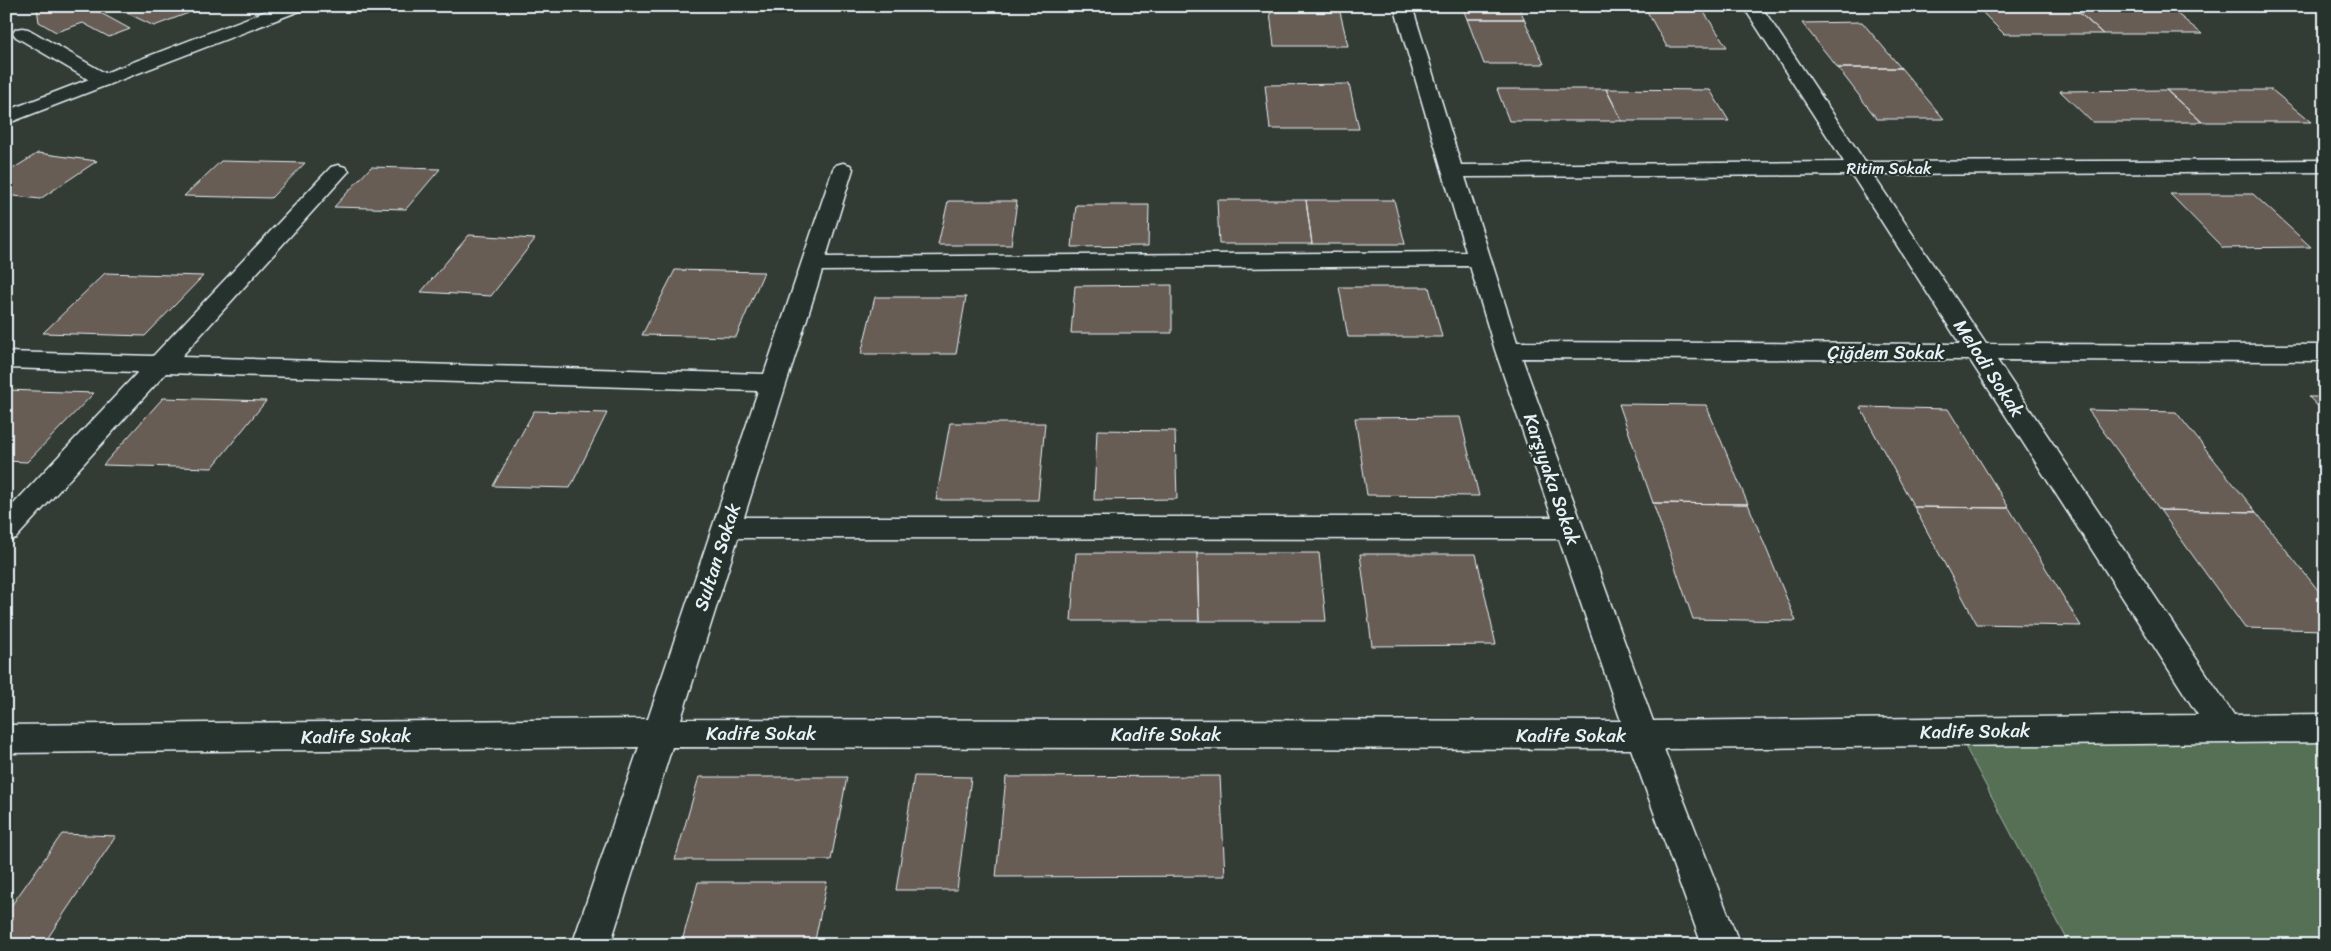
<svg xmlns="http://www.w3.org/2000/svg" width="2331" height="951" font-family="Sriracha,sans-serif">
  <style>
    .green { fill: #576f54; stroke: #a0b0a6 }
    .building { fill: #685d54; stroke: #e8f1f8 }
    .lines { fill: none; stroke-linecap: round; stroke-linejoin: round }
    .service-casing { stroke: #e8f1f8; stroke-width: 3 }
    .minor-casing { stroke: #e8f1f8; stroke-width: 3 }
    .tertiary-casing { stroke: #e8f1f8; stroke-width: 3 }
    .service { fill: #26332d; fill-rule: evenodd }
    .minor { fill: #26332d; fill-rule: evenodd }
    .tertiary { fill: #26332d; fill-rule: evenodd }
    .labels { text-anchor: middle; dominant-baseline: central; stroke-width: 4.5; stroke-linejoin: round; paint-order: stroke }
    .far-street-label { font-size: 16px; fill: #e8f1f8; stroke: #26332d }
    .street-label { font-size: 19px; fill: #e8f1f8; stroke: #26332d }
  </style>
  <rect width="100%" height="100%" fill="#333b35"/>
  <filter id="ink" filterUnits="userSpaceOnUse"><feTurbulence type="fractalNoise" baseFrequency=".02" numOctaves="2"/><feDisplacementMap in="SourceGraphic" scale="10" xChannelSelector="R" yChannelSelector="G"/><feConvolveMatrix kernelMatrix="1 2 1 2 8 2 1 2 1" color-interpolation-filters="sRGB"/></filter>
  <g filter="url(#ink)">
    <path class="green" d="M2325 728V945H2070L1957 731Z"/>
    <path class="building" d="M41 6H88L130 29 109 37 83 23 56 32 39 22 37 8Z
      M121 6H207L154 26 125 12Z
      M1462 6H1519L1524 19H1467Z
      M1644 6H1700L1727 47H1667Z
      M1978 8H2074L2103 34H2004Z
      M2074 8H2170L2202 34H2103Z
      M1270 12H1340L1348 46H1274Z
      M1467 19H1524L1544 64H1484Z
      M1862 22 1901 68H1838L1802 23Z
      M1838 68H1901L1944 119H1877Z
      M1349 84 1359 129H1270L1265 85Z
      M1497 89H1606L1622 121H1509Z
      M1606 89 1710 90 1729 121H1622Z
      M2166 90H2272L2311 122H2202Z
      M2166 90 2202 122H2092L2060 91Z
      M38 153 97 161 40 199 6 195V173Z
      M221 161 305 163 271 198 184 196Z
      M371 167 440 169 406 209 334 207Z
      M2170 194H2253L2311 247 2223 248Z
      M1217 200H1306L1312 244H1219Z
      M1306 200H1394L1405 244H1312Z
      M948 201H1017L1011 245H938Z
      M1076 205H1149L1148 246 1072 247Z
      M469 235 535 239 491 296 421 292Z
      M675 270 764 272 736 337 642 335Z
      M105 273 203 276 145 336 43 333Z
      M1172 285V333H1071L1075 286Z
      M1339 287H1429L1442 337H1348Z
      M875 297H966L956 354H861Z
      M6 390 94 393 27 462 6 461Z
      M2309 397H2325V414Z
      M163 398 266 401 212 468 103 465Z
      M1619 404 1706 405 1748 504 1653 503Z
      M1860 407 1948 409 2009 508 1914 507Z
      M2088 410 2176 412 2256 512 2160 510Z
      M534 411 607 413 570 488 493 486Z
      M1460 417 1479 496 1367 495 1355 418Z
      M950 423H1045L1038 500H936Z
      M1097 430 1175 431 1177 499 1094 500Z
      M1653 503 1748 504 1796 621 1693 619Z
      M1914 507 2009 508 2081 626 1977 624Z
      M2160 510 2256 512 2325 599V630L2245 628Z
      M1076 553H1197L1199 621H1071Z
      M1197 553H1319L1326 621H1199Z
      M1360 554H1476L1496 645 1372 646Z
      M914 776 971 777 957 890H896Z
      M1220 776 1225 876 996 877 1006 777Z
      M699 777H847L831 860H675Z
      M62 834 116 836 43 945H6V913Z
      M698 882H827L814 945H681Z"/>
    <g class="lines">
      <defs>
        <path id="service" d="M22 28 28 29 110 76 113 80 110 84 103 86 96 84 16 37 13 33 16 29Z"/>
        <path id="minor" d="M1394 6H1412L1461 165 1844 162 1743 6H1761L1865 162 2325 160V172L1873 175 1986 344 2325 345V361L1997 360 2234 715 2325 714V742L1664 749 1740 945H1702L1631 749 672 747 610 945H572L639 747 6 753V725L648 719 758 391 166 373 16 538 6 541V512L138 372 6 368V352L153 356 331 167 338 165 345 167 349 171 181 357 764 374 833 169 836 165 843 163 850 165 853 169 826 257 1466 252ZM1852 175 1960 344 1517 342 1465 177ZM1470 266 1495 350 1552 517H744L822 271ZM1522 358 1970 360 2198 715 1653 721ZM738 538 1559 539 1621 721 681 719Z"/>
        <path id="tertiary" d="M279 6H305L302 10 6 124V111Z"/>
      </defs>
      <use href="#service" class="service-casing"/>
      <use href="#minor" class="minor-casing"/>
      <use href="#tertiary" class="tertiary-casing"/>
      <use href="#service" class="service"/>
      <use href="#minor" class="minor"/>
      <use href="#tertiary" class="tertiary"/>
    </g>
  </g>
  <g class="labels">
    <g class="far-street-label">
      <text x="1889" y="168">Ritim Sokak</text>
    </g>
    <g class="street-label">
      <text x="1886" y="352">Çiğdem Sokak</text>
      <text transform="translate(1989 368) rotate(57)">Melodi Sokak</text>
      <text transform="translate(1552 479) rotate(71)">Karşıyaka Sokak</text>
      <text transform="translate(717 557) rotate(-72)">Sultan Sokak</text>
      <text transform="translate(1975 731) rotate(-1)">Kadife Sokak</text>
      <text x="761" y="733">Kadife Sokak</text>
      <text x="1166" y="734">Kadife Sokak</text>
      <text x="1571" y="735">Kadife Sokak</text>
      <text transform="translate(356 736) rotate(-1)">Kadife Sokak</text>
    </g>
  </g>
  <rect width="2331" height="951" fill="none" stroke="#26332d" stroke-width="25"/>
  <rect x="12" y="12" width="2306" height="926" fill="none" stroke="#e8f1f8" stroke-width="2" filter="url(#ink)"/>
</svg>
